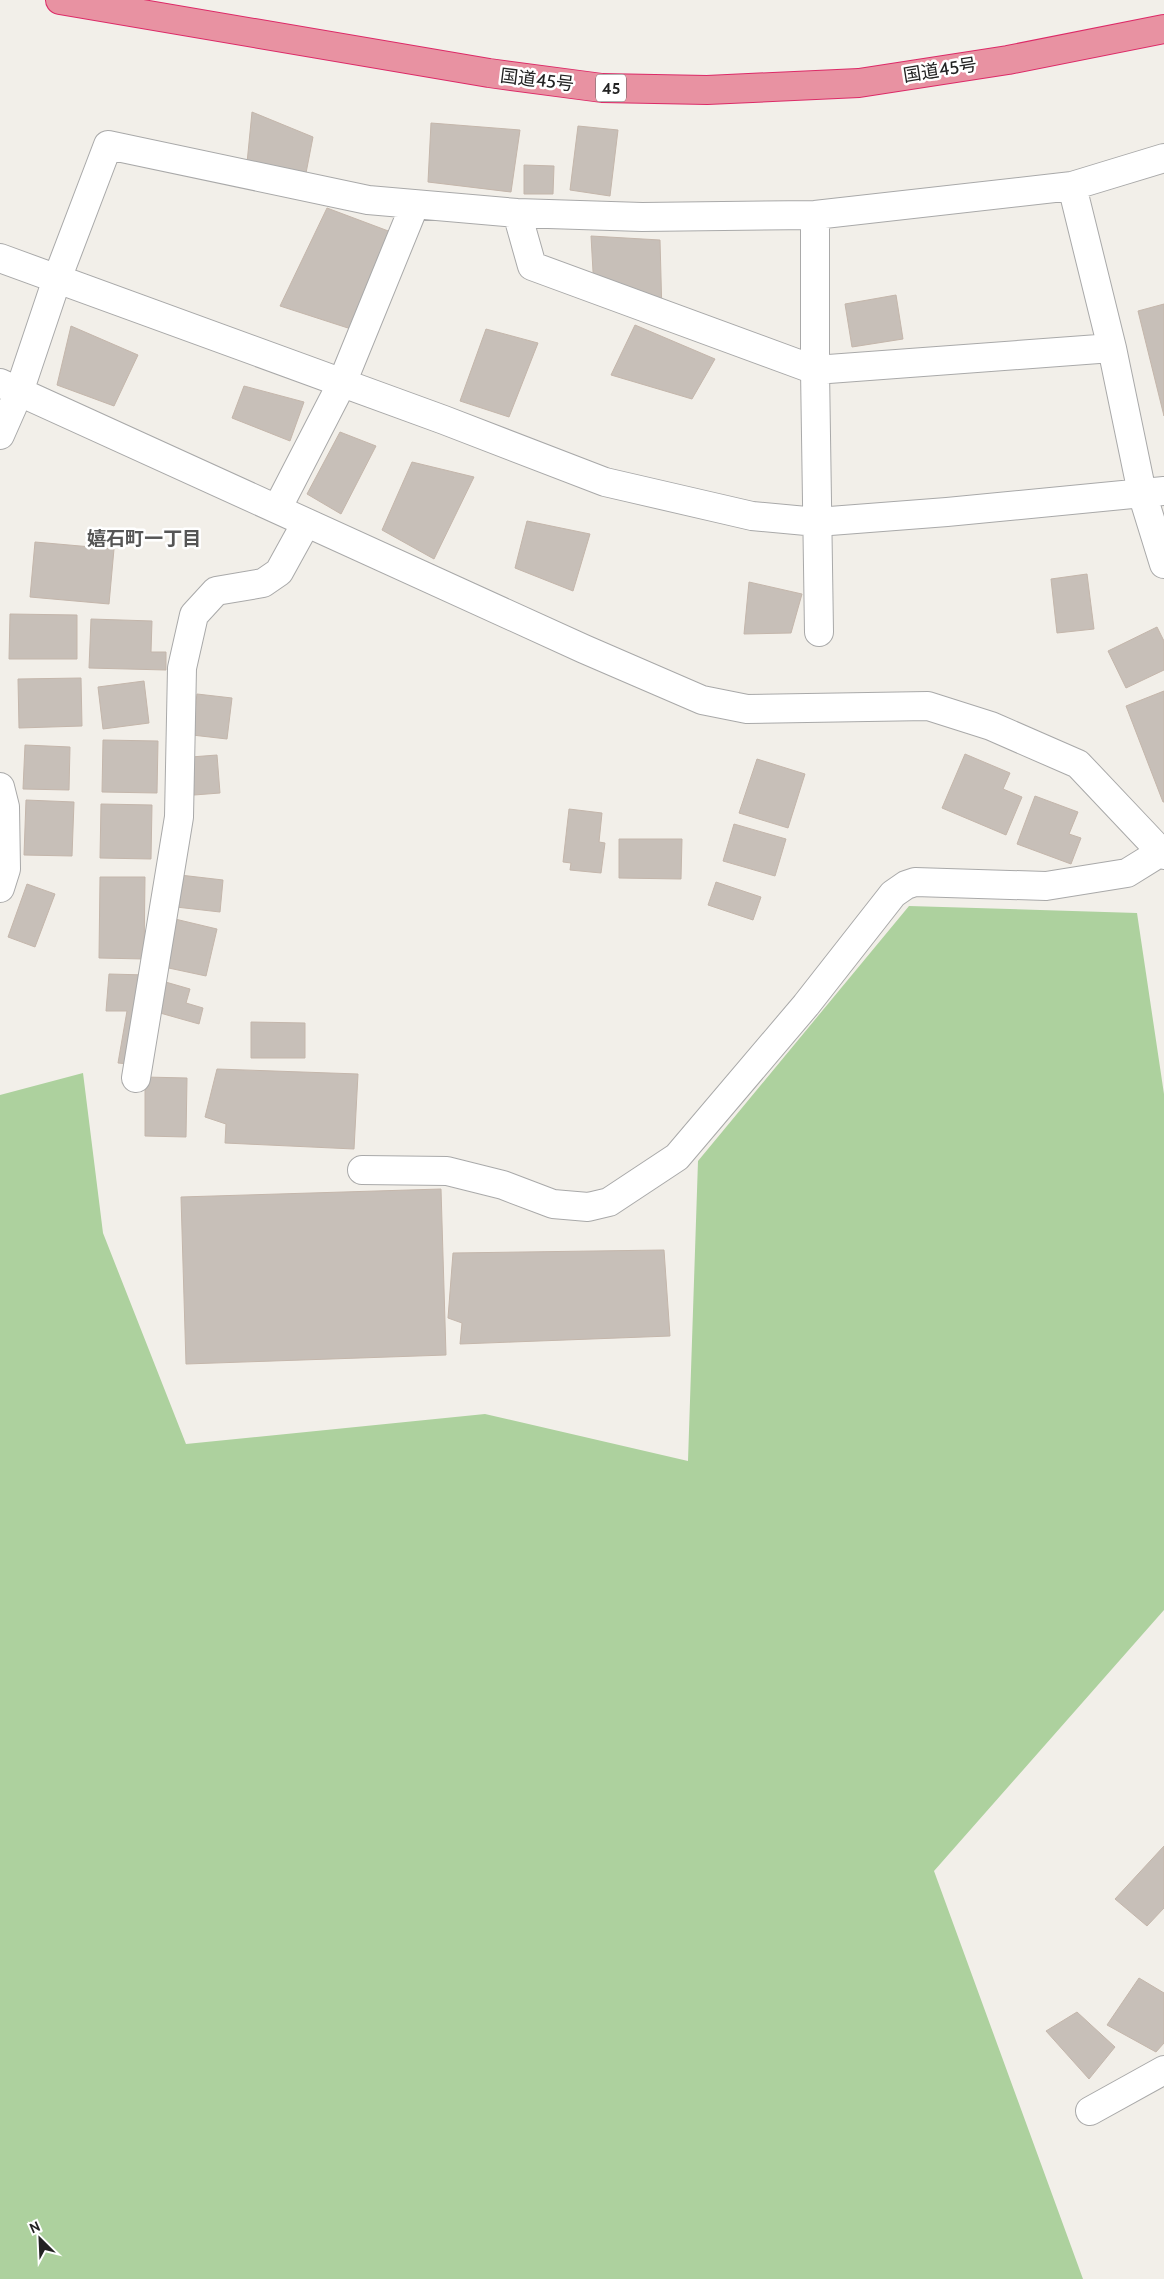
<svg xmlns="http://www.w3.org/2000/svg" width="1164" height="2279" font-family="Cabin,'Noto Sans JP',sans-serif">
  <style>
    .forest { fill: #add19e }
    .building { fill: #c7bfb8; stroke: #c4b6ab }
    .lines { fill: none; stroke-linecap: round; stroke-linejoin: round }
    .minor-casing { stroke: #a9a9a9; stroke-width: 30 }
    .highway-casing { stroke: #dc2a67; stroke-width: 30 }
    .minor { stroke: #fff; stroke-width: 28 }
    .highway { stroke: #e892a2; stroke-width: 28 }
    .labels { text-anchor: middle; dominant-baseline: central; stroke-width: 5; stroke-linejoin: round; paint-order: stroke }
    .shield { fill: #fff; stroke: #646464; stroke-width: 1 }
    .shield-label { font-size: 16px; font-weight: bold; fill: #222 }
    .street-label { font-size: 18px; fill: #222; stroke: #fff }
    .neighbourhood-label { font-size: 19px; font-weight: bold; fill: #555; stroke: #fff }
  </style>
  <rect width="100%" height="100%" fill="#f2efe9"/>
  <path class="forest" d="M909 906 1137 913 1164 1094V1610L934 1871 1083 2279H0V1095L83 1073 103 1233 186 1444 485 1414 688 1461 698 1161Z"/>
  <path class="building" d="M252 112 313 137 306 173 247 163Z
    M431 123 520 130 511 192 428 182Z
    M578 126 618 130 610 196 570 190Z
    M524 165 554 166 553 194H524Z
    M327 208 391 232 351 329 280 306Z
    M591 236 660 240 662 314 594 289Z
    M896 295 903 339 852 347 845 304Z
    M1164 304V416L1138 311Z
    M635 325 715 359 692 399 611 375Z
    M71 326 138 355 114 406 57 385Z
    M486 329 538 343 509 417 460 401Z
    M244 386 304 402 290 441 232 418Z
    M340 432 376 446 341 514 307 494Z
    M412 462 474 477 434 559 382 530Z
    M527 521 590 534 573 591 515 568Z
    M35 542 114 549 109 604 30 597Z
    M1087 574 1094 629 1057 633 1051 579Z
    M749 582 802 594 791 633 744 634Z
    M10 614 77 615V659H9Z
    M91 619 152 621 151 652H166V670L89 668Z
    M1157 627 1164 641V670L1126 688 1108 651Z
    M81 678 82 726 19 728 18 679Z
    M144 681 149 723 103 729 98 687Z
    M1164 691V802H1163L1126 706Z
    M197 694 232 698 227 739 192 735Z
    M103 740 158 741 157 793 102 792Z
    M25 745 70 747 69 790 23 789Z
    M965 754 1010 773 1003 789 1022 797 1006 835 942 808Z
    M217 755 220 793 194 795 191 757Z
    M757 759 805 774 788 828 739 813Z
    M1035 796 1078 812 1069 834 1081 838 1071 864 1017 844Z
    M26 800 74 802 72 856 24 855Z
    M101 804 152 805 151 859 100 858Z
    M569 809 602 813 599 842 605 843 601 873 570 870 571 863 563 862Z
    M734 824 786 839 775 876 723 861Z
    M619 839H682L681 879 619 878Z
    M180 875 223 880 220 912 176 907Z
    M100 877H145L144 959 99 958Z
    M716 882 761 897 753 920 708 905Z
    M27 884 55 894 35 947 8 937Z
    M175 919 217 929 206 976 164 967Z
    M109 974 146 975 129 1064 118 1063 127 1011H106Z
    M162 981 190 989 186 1003 203 1008 199 1024 153 1011Z
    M251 1022 305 1023V1058H251Z
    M217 1069 358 1074 354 1149 225 1143 226 1124 205 1117Z
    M145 1077 187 1078 186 1137 145 1136Z
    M441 1189 446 1355 186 1364 181 1197Z
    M664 1250 670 1336 460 1344 462 1323 448 1318 453 1253Z
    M1164 1846V1908L1147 1926 1115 1899Z
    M1139 1978 1164 1993V2043L1156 2052 1107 2025Z
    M1077 2012 1115 2047 1089 2079 1046 2031Z"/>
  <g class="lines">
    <defs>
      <path id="minor" d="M1072 186 1112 348 1142 493 1164 564
        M517 213 532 266 815 370 1112 348
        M815 215V370L819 632
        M0 258 444 420 605 482 752 516 817 522 947 512 1164 491
        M0 383 584 649 702 700 747 709 928 706 991 726 1078 764 1164 855
        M0 435 19 392 57 279 108 145 368 200 517 213 642 217 815 215 1072 186 1164 158
        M277 509 342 383 415 204
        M0 787 5 807 6 869 0 888
        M136 1078 179 817 182 668 194 615 216 591 263 583 279 572 306 523
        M362 1170 447 1171 503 1185 553 1204 588 1207 609 1202 677 1157 806 1005 893 894 906 885 915 882 1046 886 1127 873 1161 852
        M1090 2111 1164 2070"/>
      <path id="highway" d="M60 0 489 73 602 88 707 90 859 83 1008 60 1164 29"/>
    </defs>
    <use href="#minor" class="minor-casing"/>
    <use href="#highway" class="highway-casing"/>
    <use href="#minor" class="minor"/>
    <use href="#highway" class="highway"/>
  </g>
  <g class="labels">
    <rect class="shield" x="596" y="74.5" width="30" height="27" rx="4"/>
    <g class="shield-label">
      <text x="611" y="88">45</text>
    </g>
    <g class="street-label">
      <text transform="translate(940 70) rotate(-9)">国道45号</text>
      <text transform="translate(537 80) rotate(7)">国道45号</text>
    </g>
    <g class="neighbourhood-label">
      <text x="144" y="538">嬉石町一丁目</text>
    </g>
  </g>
  <g transform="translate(40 2239) rotate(336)" stroke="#ffffff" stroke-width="4" paint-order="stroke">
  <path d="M0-4L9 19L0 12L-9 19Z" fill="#222222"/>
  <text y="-8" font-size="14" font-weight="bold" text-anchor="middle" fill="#222222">N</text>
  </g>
</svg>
